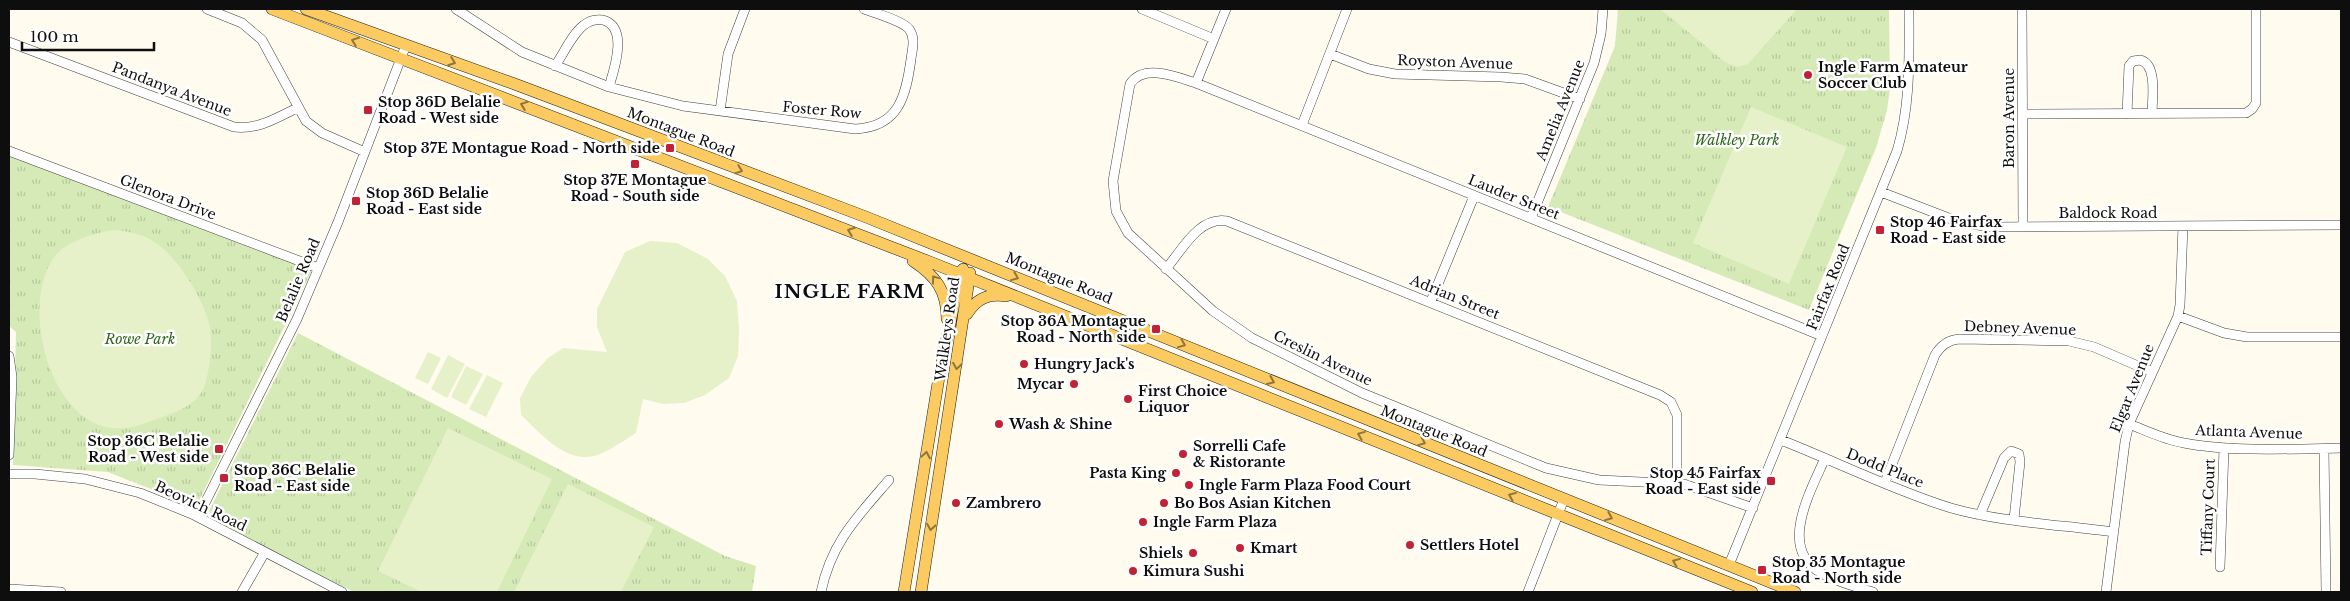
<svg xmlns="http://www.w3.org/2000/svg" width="2350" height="601" font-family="'Libre Baskerville',serif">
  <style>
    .grass { fill: url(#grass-tufts) }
    .pitch { fill: #e6f1c9 }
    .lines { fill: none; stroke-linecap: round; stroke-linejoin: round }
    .minor-casing { stroke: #414141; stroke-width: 10 }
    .major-casing { stroke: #1f1f1f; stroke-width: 12 }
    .minor { stroke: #fff; stroke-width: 9 }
    .major { stroke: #fbcb62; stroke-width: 11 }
    .oneway { stroke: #90763c }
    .poi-dot { fill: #c12236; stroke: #fff; stroke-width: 2 }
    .labels { text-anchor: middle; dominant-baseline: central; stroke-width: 5; stroke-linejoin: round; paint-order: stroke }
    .street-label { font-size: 14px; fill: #0e0e0e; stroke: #fff }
    .poi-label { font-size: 14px; font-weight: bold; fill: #0e0e0e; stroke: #fff; text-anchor: start }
    .park-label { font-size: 14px; font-style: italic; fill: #31671c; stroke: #fff }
    .district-label { font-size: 19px; font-weight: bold; letter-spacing: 1px; fill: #0e0e0e; stroke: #fff }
  </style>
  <defs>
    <pattern id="grass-tufts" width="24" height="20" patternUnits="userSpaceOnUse" patternTransform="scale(1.25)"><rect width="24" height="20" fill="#d6eab7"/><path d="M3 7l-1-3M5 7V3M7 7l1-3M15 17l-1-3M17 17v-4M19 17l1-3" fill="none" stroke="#b6c89c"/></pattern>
  </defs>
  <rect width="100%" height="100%" fill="#fffbef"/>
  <path class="grass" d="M1618 9H1889L1890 89 1887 110 1876 148 1809 310 1548 207 1615 46Z
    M9 155 312 270 196 507 108 472 13 465 16 332 9 326Z
    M298 333 725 556 756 566 752 592H354L213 521 209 511Z"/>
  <path class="pitch" d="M1660 9H1797L1748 64 1738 67 1725 62Z
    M1751 107 1847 147 1789 284 1693 243Z
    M117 230C129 232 142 234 153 241 177 256 205 300 210 328 212 341 211 354 209 366 207 379 205 391 195 400 184 410 168 415 154 420 138 426 124 431 106 427 47 414 20 301 55 256 67 241 98 231 117 230Z
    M650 241 677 243 708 259 725 276 737 301 739 328 738 356 729 378 705 395 684 403 663 404 643 399 636 433C622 441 603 457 586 457 561 458 538 431 521 415L520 398 531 377 548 358 563 348 607 352 597 327V309L625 252Z
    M428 352 441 358 428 384 415 378Z
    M448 355 465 364 447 398 431 389Z
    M466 366 483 374 466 405 451 397Z
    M487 375 503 383 486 417 469 409Z
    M448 428 552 479 497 592H422L378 571Z
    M568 484 654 527 621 592H514Z"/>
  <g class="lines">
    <defs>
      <path id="minor" d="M207 9 242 23 262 40 306 121 322 133 365 152
        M456 9 522 52 609 87 683 106 855 129C899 127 906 96 911 59 912 50 916 38 909 29 903 21 875 13 864 9
        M1142 9 1214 39
        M2022 9 2023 227
        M9 42 234 127C258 130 276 118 297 108
        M1330 54 1369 69 1395 74 1501 77 1525 79 1580 99
        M555 66C564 53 572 34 584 25 590 20 596 19 603 20 629 27 614 70 609 87
        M1196 83 1226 9
        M720 111 728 54 745 9
        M2023 114 2246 113 2252 109 2256 103V9
        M2127 114 2129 66 2133 61 2140 60C2158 64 2152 100 2152 114
        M1302 125 1347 9
        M9 151 318 268
        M1881 192 1959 222 1990 227 2341 225
        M1531 218 1594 63 1601 34 1603 9
        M1166 269C1182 250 1199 216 1227 221L1660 395 1671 402 1677 415V483
        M1431 301 1474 196
        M2178 316 2224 333 2247 337H2341
        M9 356 12 377 9 455
        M2129 424C2147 431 2165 440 2184 443 2230 452 2294 449 2341 448
        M1781 440C1837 462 1893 490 1951 508 1999 522 2063 525 2113 532
        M2324 449 2326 592
        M1825 458C1811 491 1776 550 1823 574 1838 582 1856 587 1873 592
        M9 474H35L85 479 140 493 192 514 342 592
        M1885 482 1935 355C1941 345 1948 340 1959 339L2069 341 2094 347 2152 372
        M1753 508 1684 484 1599 480 1546 468 1362 393 1252 338 1213 311 1128 233 1116 211 1113 181 1130 84C1144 63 1177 77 1196 83L1822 336
        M1980 515 2004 458 2011 451 2019 454 2020 462 2014 519
        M198 517 297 319 338 222 406 45
        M1729 565 1897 151C1911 104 1909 57 1909 9
        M2220 567 2224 448
        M9 589 61 592
        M242 592 265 552
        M821 592C831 543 857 517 889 480
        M1528 592 1564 499
        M2106 592 2125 442 2129 424 2178 316 2180 305 2183 226"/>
      <path id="major" d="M272 9 930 262 1752 592
        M306 9 520 86 866 217 1795 592
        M913 261C936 276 947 291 947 319
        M967 314C976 299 988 293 1006 296
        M904 592 939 377 960 274 963 269
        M921 592 970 273"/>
    </defs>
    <use href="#minor" class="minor-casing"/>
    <use href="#major" class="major-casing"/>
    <use href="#minor" class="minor"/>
    <use href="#major" class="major"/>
  </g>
  <defs><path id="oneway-chevron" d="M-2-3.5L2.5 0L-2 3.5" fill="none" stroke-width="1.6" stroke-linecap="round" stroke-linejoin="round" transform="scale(1.25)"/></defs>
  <g class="oneway">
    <use href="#oneway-chevron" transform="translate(355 41) rotate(-159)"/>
    <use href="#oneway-chevron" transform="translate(452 62) rotate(20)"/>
    <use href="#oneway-chevron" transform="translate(524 105) rotate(-159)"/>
    <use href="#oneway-chevron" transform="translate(739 170) rotate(21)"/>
    <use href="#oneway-chevron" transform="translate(851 231) rotate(-159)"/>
    <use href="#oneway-chevron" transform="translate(1015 277) rotate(22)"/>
    <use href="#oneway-chevron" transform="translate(935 279) rotate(-127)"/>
    <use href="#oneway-chevron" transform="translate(1182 344) rotate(22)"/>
    <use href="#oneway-chevron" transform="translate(957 366) rotate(99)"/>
    <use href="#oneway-chevron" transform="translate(1271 381) rotate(23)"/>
    <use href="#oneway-chevron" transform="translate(1361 435) rotate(-158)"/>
    <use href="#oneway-chevron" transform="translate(1422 442) rotate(22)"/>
    <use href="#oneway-chevron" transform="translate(926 455) rotate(-80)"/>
    <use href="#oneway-chevron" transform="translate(1512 496) rotate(-158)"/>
    <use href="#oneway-chevron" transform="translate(1609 517) rotate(22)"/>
    <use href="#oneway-chevron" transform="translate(931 527) rotate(99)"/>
    <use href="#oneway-chevron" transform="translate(1676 562) rotate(-158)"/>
  </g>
  <g class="poi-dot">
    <circle cx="1808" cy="75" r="5"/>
    <rect x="363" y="105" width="10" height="10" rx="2.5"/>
    <rect x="665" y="143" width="10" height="10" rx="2.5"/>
    <rect x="630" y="159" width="10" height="10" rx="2.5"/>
    <rect x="351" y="196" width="10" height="10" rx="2.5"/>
    <rect x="1875" y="225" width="10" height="10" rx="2.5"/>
    <rect x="1151" y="324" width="10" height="10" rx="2.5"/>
    <circle cx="1024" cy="364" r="5"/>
    <circle cx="1074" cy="384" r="5"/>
    <circle cx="1128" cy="399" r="5"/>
    <circle cx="999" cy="424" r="5"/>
    <rect x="214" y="444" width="10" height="10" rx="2.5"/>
    <circle cx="1183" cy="454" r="5"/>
    <circle cx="1176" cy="473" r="5"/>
    <rect x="219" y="473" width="10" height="10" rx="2.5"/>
    <rect x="1766" y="476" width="10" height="10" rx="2.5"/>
    <circle cx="1189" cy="485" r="5"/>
    <circle cx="956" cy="503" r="5"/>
    <circle cx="1164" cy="503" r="5"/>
    <circle cx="1143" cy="522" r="5"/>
    <circle cx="1410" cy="545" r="5"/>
    <circle cx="1240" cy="548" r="5"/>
    <circle cx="1193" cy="553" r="5"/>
    <rect x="1757" y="565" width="10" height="10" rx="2.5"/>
    <circle cx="1133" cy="571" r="5"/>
  </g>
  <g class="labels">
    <g class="street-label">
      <text transform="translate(1455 62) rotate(2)">Royston Avenue</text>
      <text transform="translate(172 89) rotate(21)">Pandanya Avenue</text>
      <text transform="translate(822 110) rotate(5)">Foster Row</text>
      <text transform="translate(1560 110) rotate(-68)">Amelia Avenue</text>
      <text transform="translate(2009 118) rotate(-90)">Baron Avenue</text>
      <text transform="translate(681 132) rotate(21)">Montague Road</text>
      <text transform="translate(168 197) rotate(21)">Glenora Drive</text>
      <text transform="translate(1514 197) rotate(22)">Lauder Street</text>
      <text x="2108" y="213">Baldock Road</text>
      <text transform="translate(1059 278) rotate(22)">Montague Road</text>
      <text transform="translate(298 280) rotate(-67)">Belalie Road</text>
      <text transform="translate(1828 287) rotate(-68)">Fairfax Road</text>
      <text transform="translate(1455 297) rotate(22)">Adrian Street</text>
      <text transform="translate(2020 328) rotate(2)">Debney Avenue</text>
      <text transform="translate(947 329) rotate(-82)">Walkleys Road</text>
      <text transform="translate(1323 358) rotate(26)">Creslin Avenue</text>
      <text transform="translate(2132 388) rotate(-68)">Elgar Avenue</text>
      <text transform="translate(1434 431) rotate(22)">Montague Road</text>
      <text transform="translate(2249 432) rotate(2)">Atlanta Avenue</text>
      <text transform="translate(1885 468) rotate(22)">Dodd Place</text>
      <text transform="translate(201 506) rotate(25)">Beovich Road</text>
      <text transform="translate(2208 507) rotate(-88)">Tiffany Court</text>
    </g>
    <g class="poi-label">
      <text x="1818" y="67">Ingle Farm Amateur<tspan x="1818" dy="16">Soccer Club</tspan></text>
      <text x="378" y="102">Stop 36D Belalie<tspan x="378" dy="16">Road - West side</tspan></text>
      <text x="660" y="148" text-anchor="end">Stop 37E Montague Road - North side</text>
      <text x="635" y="180" text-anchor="middle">Stop 37E Montague<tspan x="635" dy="16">Road - South side</tspan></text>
      <text x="366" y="193">Stop 36D Belalie<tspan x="366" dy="16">Road - East side</tspan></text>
      <text x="1890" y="222">Stop 46 Fairfax<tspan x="1890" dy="16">Road - East side</tspan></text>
      <text x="1146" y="321" text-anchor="end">Stop 36A Montague<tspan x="1146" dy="16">Road - North side</tspan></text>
      <text x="1034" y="364">Hungry Jack's</text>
      <text x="1064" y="384" text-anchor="end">Mycar</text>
      <text x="1138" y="391">First Choice<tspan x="1138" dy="16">Liquor</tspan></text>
      <text x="1009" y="424">Wash &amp; Shine</text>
      <text x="209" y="441" text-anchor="end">Stop 36C Belalie<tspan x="209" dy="16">Road - West side</tspan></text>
      <text x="1193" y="446">Sorrelli Cafe<tspan x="1193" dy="16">&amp; Ristorante</tspan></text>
      <text x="234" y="470">Stop 36C Belalie<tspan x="234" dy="16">Road - East side</tspan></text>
      <text x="1166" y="473" text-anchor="end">Pasta King</text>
      <text x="1761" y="473" text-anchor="end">Stop 45 Fairfax<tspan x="1761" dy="16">Road - East side</tspan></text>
      <text x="1199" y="485">Ingle Farm Plaza Food Court</text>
      <text x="966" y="503">Zambrero</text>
      <text x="1174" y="503">Bo Bos Asian Kitchen</text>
      <text x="1153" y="522">Ingle Farm Plaza</text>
      <text x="1420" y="545">Settlers Hotel</text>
      <text x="1250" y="548">Kmart</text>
      <text x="1183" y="553" text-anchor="end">Shiels</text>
      <text x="1772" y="562">Stop 35 Montague<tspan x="1772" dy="16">Road - North side</tspan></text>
      <text x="1143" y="571">Kimura Sushi</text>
    </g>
    <g class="park-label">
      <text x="1737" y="140">Walkley Park</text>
      <text x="140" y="339">Rowe Park</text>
    </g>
    <g class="district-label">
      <text x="850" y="291">INGLE FARM</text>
    </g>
  </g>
  <rect width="2350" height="601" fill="none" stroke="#0e0e0e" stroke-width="20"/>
  <path d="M22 42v8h132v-8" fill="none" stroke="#0e0e0e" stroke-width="2.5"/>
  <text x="30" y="42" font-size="15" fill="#0e0e0e" stroke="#ffffff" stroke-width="4" paint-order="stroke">100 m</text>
</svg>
